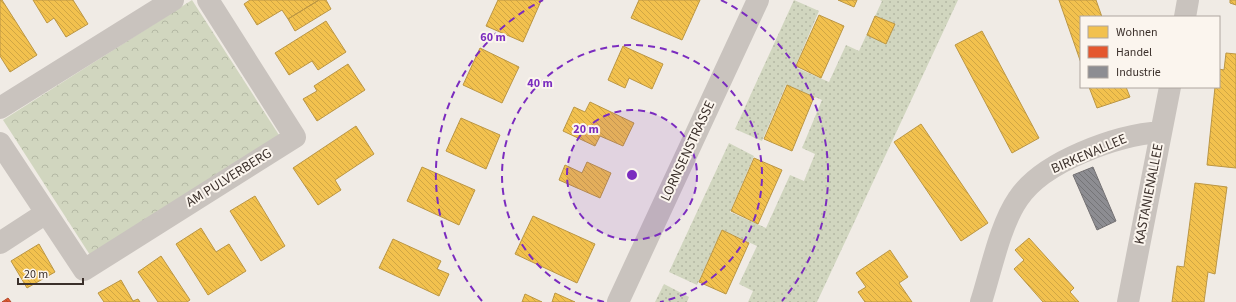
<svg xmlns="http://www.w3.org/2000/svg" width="1236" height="302" font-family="'Source Sans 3',sans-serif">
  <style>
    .grass { fill: url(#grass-dots) }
    .park { fill: url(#park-crowns) }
    .homes { fill: url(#homes-back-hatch); stroke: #bb9644 }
    .shops { fill: url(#shops-back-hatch); stroke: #b14b2d }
    .industry { fill: url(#industry-back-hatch); stroke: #747173 }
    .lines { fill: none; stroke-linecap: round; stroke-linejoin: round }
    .minor { stroke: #c9c3be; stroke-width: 22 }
    .tertiary { stroke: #c9c3be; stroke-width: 22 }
    .ring { fill: none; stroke: #7b2cbf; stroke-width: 2; stroke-dasharray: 7 5 }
    .labels { text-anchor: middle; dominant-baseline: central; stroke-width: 4; stroke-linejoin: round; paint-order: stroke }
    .street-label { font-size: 14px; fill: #3b302b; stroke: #fbf5ee }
    .centre { fill: #7b2cbf; stroke: #fbf5ee; stroke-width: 2 }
    .ring-label { font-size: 12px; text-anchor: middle; font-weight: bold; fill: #7b2cbf; stroke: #fbf5ee; stroke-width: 4; stroke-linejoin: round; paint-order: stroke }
  </style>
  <defs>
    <pattern id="grass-dots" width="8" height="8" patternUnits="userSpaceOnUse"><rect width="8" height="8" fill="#d1d6bf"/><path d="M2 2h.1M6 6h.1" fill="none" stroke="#b4b8a4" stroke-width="1.8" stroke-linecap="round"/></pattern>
    <pattern id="park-crowns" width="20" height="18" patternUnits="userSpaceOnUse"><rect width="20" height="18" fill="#d1d6bf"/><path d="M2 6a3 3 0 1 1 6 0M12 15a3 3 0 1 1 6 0" fill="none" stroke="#b4b8a4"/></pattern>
    <pattern id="homes-back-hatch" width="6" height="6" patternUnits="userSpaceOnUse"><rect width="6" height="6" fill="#f2c14e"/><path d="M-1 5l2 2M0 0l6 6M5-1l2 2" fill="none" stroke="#d0a644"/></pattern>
    <pattern id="shops-back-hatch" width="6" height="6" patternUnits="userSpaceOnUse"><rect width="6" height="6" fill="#e4572e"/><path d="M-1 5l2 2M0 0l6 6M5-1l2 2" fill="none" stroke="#ba4827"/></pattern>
    <pattern id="industry-back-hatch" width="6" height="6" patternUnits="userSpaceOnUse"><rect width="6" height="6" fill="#8d8d92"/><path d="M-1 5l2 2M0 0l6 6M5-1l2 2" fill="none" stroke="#747477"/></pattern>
  </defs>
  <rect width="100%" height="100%" fill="#f0ebe5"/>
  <path class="grass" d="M794 0 819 11 795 67 829 82 846 45 859 51 882 1 880 0H958L817 302H748L753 291 739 284 757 246 722 230 697 285 669 272 729 143 754 156 730 212 766 228 790 175 804 181 815 154 802 148 822 100 786 85 762 141 735 129Z
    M664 284 689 297 687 302H655Z"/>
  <path class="park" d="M192 0 279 135 90 255 3 120Z"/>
  <path class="homes" d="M0 0H2L37 55 10 72 0 56Z
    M33 0H73L88 24 66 37 54 18 47 23Z
    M250 0H319L288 19 282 10 257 25 244 4Z
    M319 0H326L331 9 295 31 288 19Z
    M498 0H539L541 1 523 42 486 26Z
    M639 0H700L682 40 631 18Z
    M838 0H857L854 7Z
    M1059 0H1096L1102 17H1081V63Z
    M1230 0H1236V5L1230 3Z
    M819 15 844 26 821 78 796 66Z
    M875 16 895 24 886 44 867 35Z
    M326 21 346 52 318 70 312 61 289 75 275 53Z
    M982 31 1039 138 1012 153 955 45Z
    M623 46 663 64 652 89 629 78 625 88 608 80Z
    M480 48 519 67 502 103 463 85Z
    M1226 53 1236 54V168L1207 165 1215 87H1219V69L1224 70Z
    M348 64 365 90 317 121 303 99 317 91 314 86Z
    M787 85 814 97 792 151 764 139Z
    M1089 87H1126L1130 97 1097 108Z
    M590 102 634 123 623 146 600 136 595 146 563 131 574 107 585 112Z
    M461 118 500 135 486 169 446 151Z
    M921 124 988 223 961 241 894 142Z
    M356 126 374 154 335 180 341 190 318 205 293 168Z
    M754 158 782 170 758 224 731 211Z
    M587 162 611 173 600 198 559 180 565 165 582 173Z
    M422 167 475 190 459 225 407 201Z
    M1195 183 1227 187 1215 274 1208 272 1204 302H1172L1177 266 1184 267Z
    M255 196 285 246 261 261 230 211Z
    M533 216 595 244 577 283 515 254Z
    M201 228 216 252 229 244 246 271 208 295 176 244Z
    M722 230 749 243 726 294 699 282Z
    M1029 238 1074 288 1070 292 1079 302H1043L1014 269 1024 260 1015 250Z
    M393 239 441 261 437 269 449 274 439 296 379 268Z
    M39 244 55 272 27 288 11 261Z
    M890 250 908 277 899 283 912 302H865L858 292 866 287 856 273Z
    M161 256 190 300 187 302H158L138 272Z
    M121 280 133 301 138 299 140 302H104L98 293Z
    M555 293 575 302H552Z
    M525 294 542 302H522Z"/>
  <path class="shops" d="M8 298 11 302H2Z"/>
  <path class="industry" d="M1093 167 1116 221 1097 230 1073 175Z"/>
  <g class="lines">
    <path class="minor" d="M1185 17 1188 0
      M0 108 173 0
      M0 143 84 270 295 137 208 0
      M0 243 46 213
      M981 302C991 271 1000 225 1018 199 1043 161 1117 135 1161 132
      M1128 302 1170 87"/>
    <path class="tertiary" d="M618 302 758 0"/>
  </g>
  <circle cx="632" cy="175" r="65" fill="#7b2cbf" fill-opacity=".12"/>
  <g class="ring">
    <circle cx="632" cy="175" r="65"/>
    <path d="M604 302A130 130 0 1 1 660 302"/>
    <path d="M482 301A196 196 0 0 1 543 0M721 0A196 196 0 0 1 782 301"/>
  </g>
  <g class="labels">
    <g class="street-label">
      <text transform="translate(688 151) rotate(-65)">LORNSENSTRASSE</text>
      <text transform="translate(1089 154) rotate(-23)">BIRKENALLEE</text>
      <text transform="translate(229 178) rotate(-32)">AM PULVERBERG</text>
      <text transform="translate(1149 194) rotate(-79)">KASTANIENALLEE</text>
    </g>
  </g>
  <circle cx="632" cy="175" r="6" class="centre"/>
  <g class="ring-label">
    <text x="493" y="41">60 m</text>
    <text x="540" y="87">40 m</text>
    <text x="586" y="133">20 m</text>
  </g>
  <rect x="1080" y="16" width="140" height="72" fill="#fbf5ee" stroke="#aea6a0"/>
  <rect x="1088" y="26" width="20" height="12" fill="#f2c14e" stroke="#aea6a0"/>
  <text x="1116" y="36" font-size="12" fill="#3b302b">Wohnen</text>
  <rect x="1088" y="46" width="20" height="12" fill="#e4572e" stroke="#aea6a0"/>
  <text x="1116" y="56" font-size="12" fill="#3b302b">Handel</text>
  <rect x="1088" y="66" width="20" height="12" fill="#8d8d92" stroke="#aea6a0"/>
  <text x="1116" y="76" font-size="12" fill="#3b302b">Industrie</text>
  <path d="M18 278v6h65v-6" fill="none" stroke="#3b302b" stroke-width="2"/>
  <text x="24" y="278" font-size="12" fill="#3b302b" stroke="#fbf5ee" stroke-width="3" paint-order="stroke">20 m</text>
</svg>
